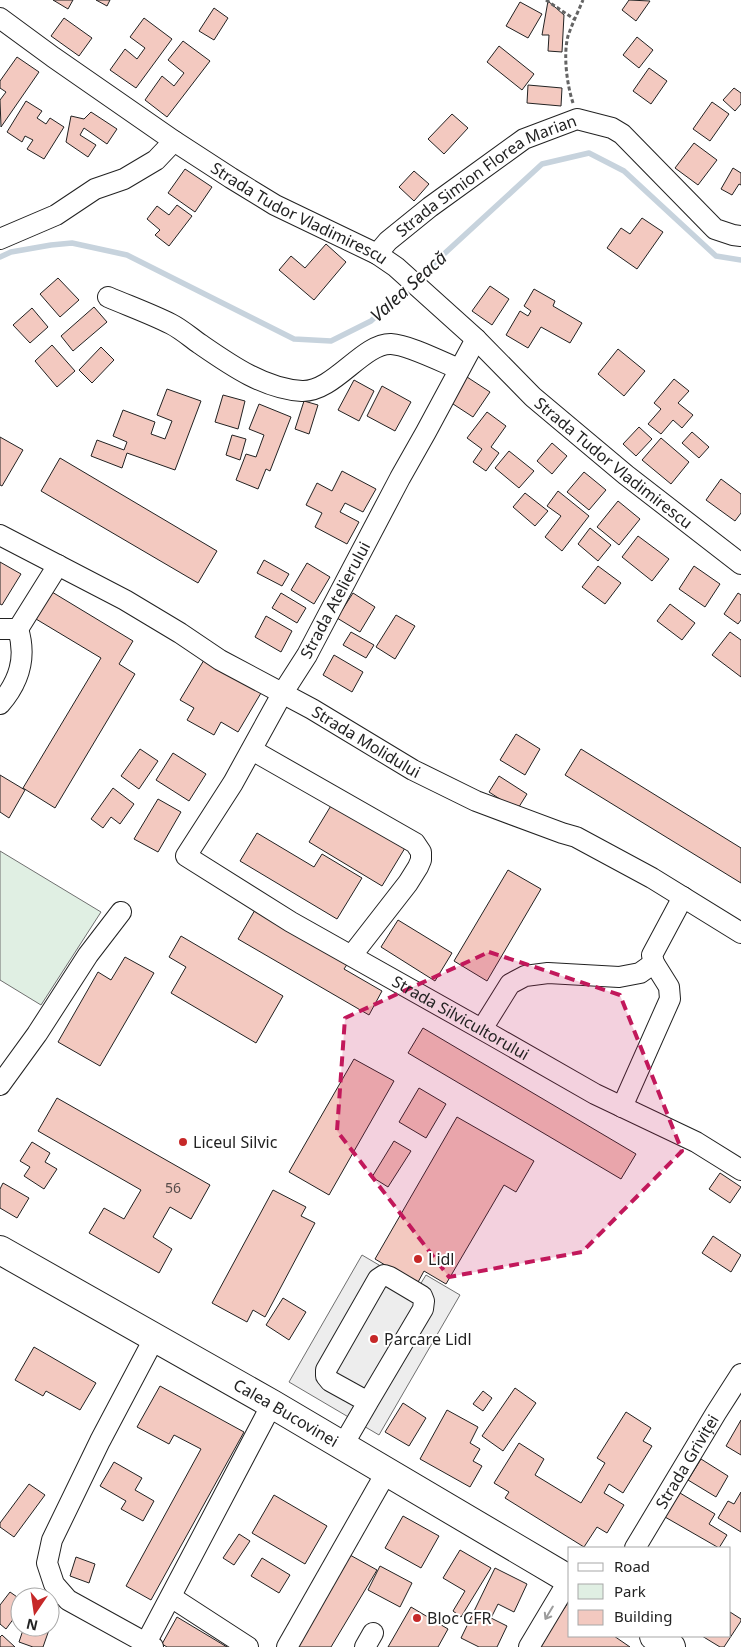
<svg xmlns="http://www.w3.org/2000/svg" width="741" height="1647" font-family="'Noto Sans',sans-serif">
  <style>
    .green { fill: #e0efe3; stroke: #6f6f6f }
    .parking { fill: #ededed; stroke: #6f6f6f }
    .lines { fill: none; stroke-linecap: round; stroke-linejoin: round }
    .stream { stroke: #c7d3dd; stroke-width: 5.5 }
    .building { fill: #f3c9c0; stroke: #222 }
    .minor-casing { stroke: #222; stroke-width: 22 }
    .highway-casing { stroke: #222; stroke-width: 30 }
    .path { stroke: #646464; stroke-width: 3; stroke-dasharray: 4 2.5; stroke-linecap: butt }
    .minor { stroke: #fff; stroke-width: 20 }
    .highway { stroke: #fff; stroke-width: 28 }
    .oneway { stroke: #9c9c9c }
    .marked { fill: #c2185b; fill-opacity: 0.2; stroke: #c2185b; stroke-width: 4; stroke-dasharray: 10 6; stroke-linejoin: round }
    .poi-dot { fill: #c62828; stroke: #fff; stroke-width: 2 }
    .labels { text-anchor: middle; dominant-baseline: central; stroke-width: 4; stroke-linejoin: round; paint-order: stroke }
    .number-label { font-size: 14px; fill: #564c4a }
    .street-label { font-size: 16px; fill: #222; stroke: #fff }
    .poi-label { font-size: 16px; fill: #222; stroke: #fff; text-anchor: start }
    .water-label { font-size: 18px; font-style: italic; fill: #222; stroke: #fff }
  </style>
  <rect width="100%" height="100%" fill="#fff"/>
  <path class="green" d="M0 851 101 912 41 1005 0 980Z"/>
  <path class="parking" d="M362 1255 418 1288 426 1275 460 1295 379 1435 289 1382Z"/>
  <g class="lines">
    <path class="stream" d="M0 257 11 252 51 245 72 243 127 255 294 339 331 341 371 321 542 164 589 153 624 171 716 256 741 260"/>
  </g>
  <path class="building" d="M53 0H73L68 9Z
    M96 0H110L107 6Z
    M629 0 650 1 636 21 622 10Z
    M548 1 564 15 562 52 548 51 549 35H542Z
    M520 2 542 14 528 38 506 26Z
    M214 8 228 18 214 40 199 31Z
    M64 18 92 38 79 56 51 36Z
    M144 18 172 39 136 88 110 70 125 49 137 59 145 48 130 37Z
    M637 37 653 50 639 68 623 55Z
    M183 41 210 61 167 117 145 100 162 76 174 86 184 73 168 60Z
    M499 46 534 74 522 90 487 62Z
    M17 57 39 72 1 127 0 100 6 92 0 88V81Z
    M649 68 667 81 651 104 633 91Z
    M528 85 562 88 561 106 527 103Z
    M734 88 741 93V104L735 111 723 100Z
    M26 101 42 111 37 118 46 124 50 118 64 127 44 159 27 149 33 140 25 136 22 142 7 132Z
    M712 102 729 114 710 141 693 129Z
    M91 112 117 129 107 144 84 128 80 135 96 145 88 157 66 142 71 116 84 119Z
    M452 114 468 128 444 154 428 139Z
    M694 143 717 160 698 185 675 168Z
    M733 168 741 173V185L739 184 732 195 721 189Z
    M185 169 212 187 195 212 168 193Z
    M414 171 429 184 414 201 399 187Z
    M177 205 192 216 169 246 155 235 160 230 147 219 157 206 169 215Z
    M642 218 663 232 637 269 607 248 621 228 630 234Z
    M326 244 346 262 314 300 279 270 291 256 305 268Z
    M58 278 79 300 60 317 40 294Z
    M490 286 509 299 492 325 472 311Z
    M534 289 555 301 553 306 582 323 570 343 541 327 528 348 506 335 520 311 528 316 531 311 524 306Z
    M94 307 107 322 73 351 61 336Z
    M32 308 48 327 30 343 13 325Z
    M52 345 75 371 57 387 35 361Z
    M101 347 114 360 92 383 79 370Z
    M618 349 645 371 624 396 598 374Z
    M467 377 490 392 473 417 450 402Z
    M674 379 689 391 678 403 693 415 682 428 673 420 661 434 648 424 661 409 654 403Z
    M354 380 374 391 359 421 338 410Z
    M382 386 411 402 395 431 367 416Z
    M167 389 201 401 175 470 127 453 122 468 91 456 97 440 124 450 127 442 113 436 123 410 155 422 151 434 165 439 172 421 157 415Z
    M223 395 245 401 238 429 215 422Z
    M304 401 318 405 309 434 295 429Z
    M259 404 291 417 270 471 266 469 258 489 236 480 246 454 256 457 264 435 249 429Z
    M487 412 506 426 491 447 499 453 486 471 473 462 482 449 467 438Z
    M639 427 652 439 636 456 623 444Z
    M692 432 709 447 699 458 682 443Z
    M232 435 246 439 240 460 226 455Z
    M0 437 23 450 2 486 0 485Z
    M661 438 689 462 671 484 642 460Z
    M552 443 567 456 552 474 537 461Z
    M509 451 534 471 519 488 495 468Z
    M60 458 217 551 198 583 41 491Z
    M342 471 376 489 363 512 345 503 340 512 359 522 347 544 315 527 322 513 306 505 317 483 332 491Z
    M584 472 606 490 589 510 567 492Z
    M721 479 741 494V513L735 521 706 500Z
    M558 491 589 516 562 551 545 537 561 516 547 506Z
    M525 493 548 511 535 526 513 507Z
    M618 501 640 519 619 545 597 527Z
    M590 528 611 545 598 561 578 544Z
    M638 536 669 559 652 581 622 557Z
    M264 560 289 574 282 586 257 573Z
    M0 562 21 574 2 605 0 604Z
    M307 563 330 577 314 604 291 590Z
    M598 566 621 583 605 604 582 587Z
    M694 566 720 584 705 607 679 589Z
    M52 592 133 641 119 664 135 674 55 808 23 788 101 658 36 619Z
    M281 593 306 608 297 623 272 608Z
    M353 593 375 607 360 632 337 618Z
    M738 593 741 595V620L738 624 724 614Z
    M670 604 695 623 682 640 657 621Z
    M396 615 415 626 395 659 376 647Z
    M266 616 292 631 281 652 255 637Z
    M351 632 374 645 366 658 343 645Z
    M730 632 741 640V677L712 655Z
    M334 655 363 672 352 692 323 675Z
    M204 660 261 693 238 732 221 722 214 735 187 720 194 708 180 700Z
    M516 734 540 749 525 775 500 760Z
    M140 749 158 761 139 789 121 776Z
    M581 749 741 848V883L565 775Z
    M173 753 206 774 189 801 156 780Z
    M0 775 25 790 9 818 0 812Z
    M499 776 527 794 517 810 489 792Z
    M113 788 134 804 120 824 111 817 103 828 91 819Z
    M158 799 181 812 158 852 134 839Z
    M332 804 405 848 382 886 309 842Z
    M257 833 314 867 322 854 362 878 337 919 240 861Z
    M508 870 541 889 487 981 454 961Z
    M255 910 348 963 344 969 382 991 369 1015 238 939Z
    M398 920 452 953 435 981 381 947Z
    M181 936 283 996 256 1043 171 993 186 967 169 957Z
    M125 957 154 973 100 1066 58 1042 98 972 111 980Z
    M423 1028 636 1154 621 1179 408 1053Z
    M354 1059 394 1081 329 1195 289 1172Z
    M419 1088 446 1104 426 1138 399 1122Z
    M57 1098 210 1185 191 1219 170 1207 153 1237 172 1249 159 1273 89 1233 104 1208 124 1219 141 1190 38 1131Z
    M457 1117 534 1161 516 1192 504 1185 446 1284 424 1271 417 1284 375 1259Z
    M394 1141 411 1151 388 1187 372 1177Z
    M32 1142 50 1153 45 1162 57 1169 44 1189 24 1176 30 1167 20 1161Z
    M720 1173 741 1187 730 1203 709 1189Z
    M3 1183 29 1198 17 1218 0 1208V1189Z
    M273 1190 306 1207 301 1216 315 1223 265 1317 253 1310 247 1322 212 1303Z
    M713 1236 741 1255 731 1272 702 1253Z
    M283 1298 306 1312 289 1340 266 1325Z
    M34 1347 96 1383 80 1410 46 1391 43 1396 15 1380Z
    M160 1386 244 1432 151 1600 126 1586 201 1449 174 1435 169 1444 137 1427Z
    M515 1388 536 1403 503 1451 482 1436Z
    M483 1391 492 1398 483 1411 473 1404Z
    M403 1403 426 1418 409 1446 385 1432Z
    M447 1410 478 1427 470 1443 480 1449 473 1461 482 1466 470 1487 420 1459Z
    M626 1412 651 1428 643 1441 652 1446 623 1493 609 1484 604 1493 624 1505 607 1533 597 1527 584 1547 505 1498 509 1492 494 1483 519 1443 544 1459 535 1475 581 1503 605 1463 597 1458Z
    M741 1420V1455L726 1446Z
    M701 1459 728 1476 716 1497 688 1480Z
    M114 1462 142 1478 135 1490 154 1501 143 1521 121 1509 126 1501 100 1486Z
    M29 1484 45 1495 14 1537 0 1527V1523Z
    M741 1492V1532L718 1518 728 1501 734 1504Z
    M680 1493 715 1514 709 1524 727 1535 719 1548 665 1517Z
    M274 1495 327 1526 305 1564 252 1533Z
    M403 1516 439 1536 421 1568 385 1548Z
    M239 1534 250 1541 234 1565 223 1558Z
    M460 1550 491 1568 461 1617 453 1611 465 1591 443 1578Z
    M350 1555 377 1570 331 1647H295Z
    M76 1557 95 1564 89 1583 70 1576Z
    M262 1558 290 1575 279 1593 251 1576Z
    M380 1566 412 1583 400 1607 368 1590Z
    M495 1568 527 1584 514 1612 498 1604 491 1618 507 1626 497 1647H479L461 1638Z
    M10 1592 20 1599V1610L6 1629 0 1624V1605Z
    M568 1603 570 1605V1636H614L630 1647H537Z
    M411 1607 448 1629 438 1647H388Z
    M730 1612 741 1619V1621L724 1647H720L702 1636H730Z
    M177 1617 227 1647H167L162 1644Z
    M24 1627H50L43 1647H33L19 1642Z
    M2 1635 15 1647H0V1637Z"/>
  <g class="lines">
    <defs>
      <g id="minor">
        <path id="s1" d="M0 18 53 57 174 141 231 178 275 205 377 254 396 267 476 339 533 397 626 475 741 564"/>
        <path d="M0 239 56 215 95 189 124 179 156 160 174 141"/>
        <path id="s2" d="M377 254 388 241 430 207 524 139 577 119 612 128 622 134 715 229 733 235 741 236"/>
        <path d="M108 297C129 306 151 314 171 324 181 329 190 337 200 344 229 364 264 389 302 391 334 392 363 343 391 344 409 345 442 362 459 369"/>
        <path id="s3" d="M476 339 426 432 400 478 307 655 282 694 233 783 186 856 291 922 490 1034 595 1094 696 1142 741 1170"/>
        <path id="s4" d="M0 535 125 600 180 633 220 660 312 709 413 770 476 801 562 833 576 837 652 878 741 933"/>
        <path d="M0 629H18L58 565"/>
        <path d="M0 704C19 682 27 658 18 629"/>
        <path d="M252 750 415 843 421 852V860L418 867 408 883 352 955"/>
        <path d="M482 1029 510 984 525 976 548 973 619 977 640 973 654 963"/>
        <path d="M0 1085 37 1034 88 955 121 912"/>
        <path d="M622 1107 670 999 669 987 654 963 652 955 683 897"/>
        <path d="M343 1445 368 1402 330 1381 326 1376V1370L378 1279 384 1275 390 1277 422 1296 424 1301 423 1309 368 1402"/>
        <path id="s5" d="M635 1548 716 1413 741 1374"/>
        <path d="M171 1597 248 1647"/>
        <path d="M146 1643 272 1404"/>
        <path d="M153 1647 68 1600 54 1584 47 1563 52 1540 100 1441 155 1337"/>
        <path d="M287 1647 387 1471"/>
        <path d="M365 1647 373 1633"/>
        <path d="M529 1647 569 1580"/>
      </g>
      <g id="highway">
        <path id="s6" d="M0 1250 272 1404 570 1580"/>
        <path d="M654 1636 671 1647"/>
      </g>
    </defs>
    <use href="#minor" class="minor-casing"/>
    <use href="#highway" class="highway-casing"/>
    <path class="path" d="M546 0 574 19
      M573 103C567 85 563 55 568 36 572 24 578 12 583 0"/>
    <use href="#minor" class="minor"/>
    <use href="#highway" class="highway"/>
  </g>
  <defs><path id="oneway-shaft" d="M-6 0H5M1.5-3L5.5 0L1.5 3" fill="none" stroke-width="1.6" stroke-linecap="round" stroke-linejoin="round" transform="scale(1.25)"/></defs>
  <use class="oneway" href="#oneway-shaft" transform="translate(549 1613) rotate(121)"/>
  <path class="marked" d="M489 952 620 995 682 1151 582 1252 449 1277 337 1131 345 1018Z"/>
  <g class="poi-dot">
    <circle cx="183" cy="1142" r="5"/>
    <circle cx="418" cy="1259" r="5"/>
    <circle cx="374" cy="1339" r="5"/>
    <circle cx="417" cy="1618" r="5"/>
  </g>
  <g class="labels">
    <g class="number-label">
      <text x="173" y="1187">56</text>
    </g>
    <g class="street-label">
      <text stroke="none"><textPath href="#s2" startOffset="136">Strada Simion Florea Marian</textPath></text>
      <text stroke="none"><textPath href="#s1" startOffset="358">Strada Tudor Vladimirescu</textPath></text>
      <text stroke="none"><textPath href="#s1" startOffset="762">Strada Tudor Vladimirescu</textPath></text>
      <text transform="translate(335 600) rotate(-62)">Strada Atelierului</text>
      <text stroke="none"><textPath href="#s4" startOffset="421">Strada Molidului</textPath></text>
      <text stroke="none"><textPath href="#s3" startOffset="912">Strada Silvicultorului</textPath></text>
      <text stroke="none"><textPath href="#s6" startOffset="329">Calea Bucovinei</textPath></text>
      <text stroke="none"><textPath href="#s5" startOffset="101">Strada Griviței</textPath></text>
    </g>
    <g class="poi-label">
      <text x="193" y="1142">Liceul Silvic</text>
      <text x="428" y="1259">Lidl</text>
      <text x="384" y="1339">Parcare Lidl</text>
      <text x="427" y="1618">Bloc CFR</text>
    </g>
    <g class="water-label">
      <text transform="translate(408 286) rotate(-42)">Valea Seacă</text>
    </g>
  </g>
  <rect x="568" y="1547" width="162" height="90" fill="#ffffff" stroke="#a7a7a7"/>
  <rect x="578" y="1563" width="25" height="8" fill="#ffffff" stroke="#a7a7a7"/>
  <text x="614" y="1572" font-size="15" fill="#222222">Road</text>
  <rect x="578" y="1584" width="25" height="15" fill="#e0efe3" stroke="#a7a7a7"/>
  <text x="614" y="1597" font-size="15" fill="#222222">Park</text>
  <rect x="578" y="1610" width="25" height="15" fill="#f3c9c0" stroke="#a7a7a7"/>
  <text x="614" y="1622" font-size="15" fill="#222222">Building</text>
  <g transform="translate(35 1612) rotate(193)"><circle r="24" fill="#ffffff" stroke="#a7a7a7"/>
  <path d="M0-4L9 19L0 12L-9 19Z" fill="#c62828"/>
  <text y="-8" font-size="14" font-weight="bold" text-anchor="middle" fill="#222222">N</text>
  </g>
</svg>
